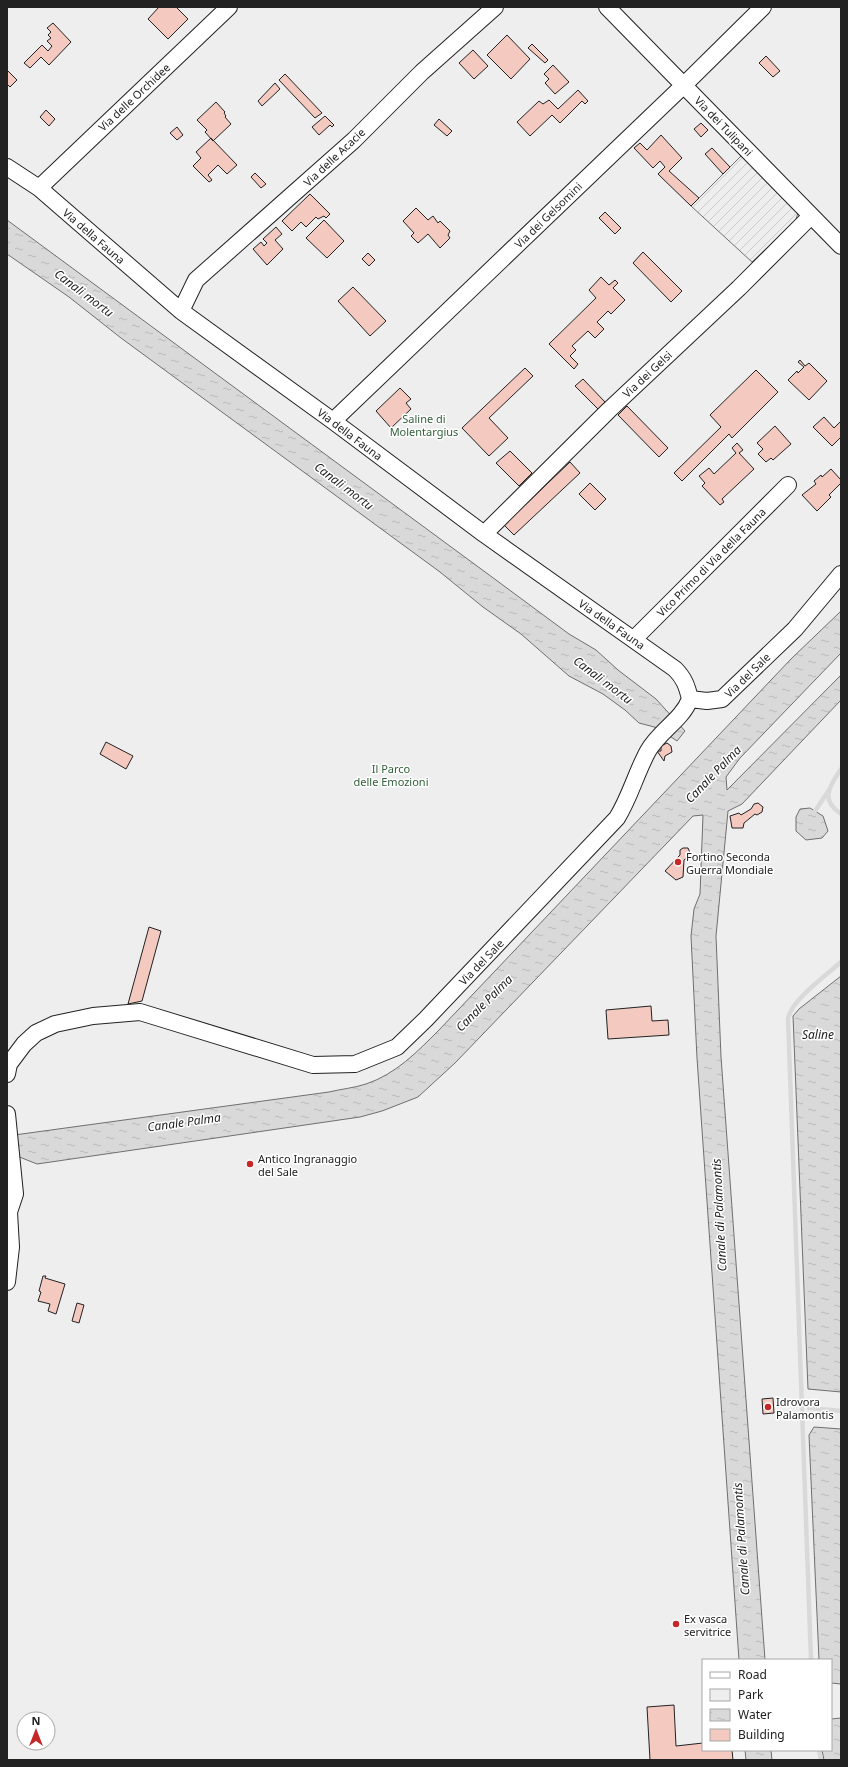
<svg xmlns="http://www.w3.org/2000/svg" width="848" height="1767" font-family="'Noto Sans',sans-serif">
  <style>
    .park { fill: #eee; stroke: #6f6f6f; fill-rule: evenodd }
    .garden { fill: url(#garden-furrows); stroke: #6f6f6f }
    .water { fill: url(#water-ripples); stroke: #6f6f6f }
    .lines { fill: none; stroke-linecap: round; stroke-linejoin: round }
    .stream { stroke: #d9d9d9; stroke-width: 4.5 }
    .building { fill: #f3c9c0; stroke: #222 }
    .minor-casing { stroke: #222; stroke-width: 18 }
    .minor { stroke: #fff; stroke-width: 16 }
    .poi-dot { fill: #c62828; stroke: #fff; stroke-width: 1.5 }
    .labels { text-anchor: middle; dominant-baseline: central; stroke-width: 3; stroke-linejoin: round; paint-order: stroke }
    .street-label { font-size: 11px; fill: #222; stroke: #fff }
    .park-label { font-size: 11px; fill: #2f5e38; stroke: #fff }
    .poi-label { font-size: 11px; fill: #222; stroke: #fff; text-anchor: start }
    .water-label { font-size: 12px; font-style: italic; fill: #222; stroke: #fff }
  </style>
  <defs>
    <pattern id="garden-furrows" width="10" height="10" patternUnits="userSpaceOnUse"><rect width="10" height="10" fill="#eee"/><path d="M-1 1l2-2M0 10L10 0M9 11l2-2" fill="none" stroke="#ccc"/></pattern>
    <pattern id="water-ripples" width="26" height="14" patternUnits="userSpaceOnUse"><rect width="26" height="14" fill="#d9d9d9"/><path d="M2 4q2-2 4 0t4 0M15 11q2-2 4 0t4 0" fill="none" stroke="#bababa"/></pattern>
  </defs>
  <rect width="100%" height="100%" fill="#fff"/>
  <path class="park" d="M7 7H841V1760H7ZM703 1660H831V1750H703ZM24 1719H48V1743H24Z"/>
  <path class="garden" d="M741 156 798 213 795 222 752 262 691 206Z"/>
  <path class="water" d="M7 220 496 580 569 634 596 650 618 670 656 699 685 731 677 741 658 728 639 723 625 710 603 694 569 676 521 634 483 607 440 572 121 338 69 297 7 254Z
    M841 611V653L740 758 726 777 727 790 841 675V700L742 804 728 811 716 936 721 1057 765 1660H739L697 1058 691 936 694 909 700 894 703 815 693 816 455 1063 418 1097 382 1111 360 1117 37 1164 17 1156 7 1136 329 1092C341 1089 354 1088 366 1084 396 1074 417 1052 439 1030L791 659Z
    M810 808 823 816 828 831 822 838 806 840 796 831V817L800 809Z
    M841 976V1392L808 1389 793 1016 799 1009Z
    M814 1427 841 1429V1684L831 1683V1660H819L809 1435Z
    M841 1718V1760H824L822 1750H831V1719Z
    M745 1750H771L772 1760H746Z"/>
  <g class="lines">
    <path class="stream" d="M841 769C830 786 819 799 841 814
      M815 811 829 790
      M809 1408 841 1411
      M811 1660 788 1018C792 1000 826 975 841 962
      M819 1750 821 1760"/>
  </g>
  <path class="building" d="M159 7H176L188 19 168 39 148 19Z
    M53 23 71 42 49 65 41 57 30 68 24 63 42 45 48 51 52 46 47 41 51 38 48 35 51 32 47 28Z
    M507 35 530 59 511 79 487 55Z
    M532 44 548 60 545 63 528 48Z
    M473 50 488 66 474 79 459 63Z
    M766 56 780 71 773 77 759 63Z
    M553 65 569 82 555 94 545 83 549 79 544 74Z
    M7 70 17 80 10 87 7 84Z
    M285 74 322 113 315 118 279 80Z
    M275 83 280 89 262 106 258 101Z
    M578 90 588 101 585 104 582 101 560 123 552 115 530 136 517 122 539 101 543 104 549 100 558 109Z
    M216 102 225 112 224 113 226 116 225 117 231 124 213 141 205 132 207 130 197 120Z
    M46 110 55 119 49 126 40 117Z
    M325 116 334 125 332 127 330 125 319 135 312 127Z
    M439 119 452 131 447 136 434 125Z
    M701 123 708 130 701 137 694 129Z
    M177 127 183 135 177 140 170 133Z
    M661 135 682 158 669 171 699 198 691 206 658 174 665 167 660 161 653 168 634 148 640 143 647 150Z
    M211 138 237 165 227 174 218 165 208 175 212 180 209 182 193 166 201 158 196 152Z
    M712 148 730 167 723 174 705 154Z
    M255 173 266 184 261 188 251 177Z
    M310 194 330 214 326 218 324 216 318 219 316 217 306 227 301 222 292 231 282 221Z
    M416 208 428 220 433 216 438 223 440 221 450 231 448 235 450 238 440 248 428 234 418 243 411 236 414 233 403 221Z
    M605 212 621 228 615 234 599 218Z
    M324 220 344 241 327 258 306 238Z
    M276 227 282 234 275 240 283 249 267 265 253 249 261 242 264 246 267 243 263 239Z
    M643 252 682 291 671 302 633 263Z
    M368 253 375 260 369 266 362 259Z
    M601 277 609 285 615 280 618 283 613 288 625 300 611 314 608 311 597 322 604 329 595 338 588 331 572 346 576 350 570 356 578 364 574 369 549 344 596 298 589 290Z
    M353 287 386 321 370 336 338 301Z
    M800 360 805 366 809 363 827 381 809 400 788 380 797 371 798 373 804 367 798 362Z
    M525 368 533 376 489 418 508 438 489 456 462 428Z
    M756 370 778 392 732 438 729 434 682 481 674 473 721 427 710 415Z
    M583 379 605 402 598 409 575 386Z
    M400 388 411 399 406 403 411 409 391 428 376 411Z
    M627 406 668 448 659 457 618 415Z
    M824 417 834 428 841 421V437L832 446 813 427Z
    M775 426 791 444 773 460 771 458 766 462 758 454 763 449 757 443Z
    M737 443 743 450 739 453 754 469 722 499 724 502 720 505 702 486 705 483 699 476 709 468 714 474 736 453 732 448Z
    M510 451 532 473 519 486 496 463Z
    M570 462 580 473 514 535 504 525Z
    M831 469 841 480V483L829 495 831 497 817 511 802 495 816 484 814 481 821 475 822 477Z
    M590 483 606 499 595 510 579 494Z
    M106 742 133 756 126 769 100 754Z
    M667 743 671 746 672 752 665 756 664 761 657 751H661V746Z
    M758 803 763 807 762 812 757 815 755 814 744 823 743 828H732L730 816 739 813 741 815 751 809 754 804Z
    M683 848H688L691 855 684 860 683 877 676 880 665 871 680 855V850Z
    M149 927 161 931 142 1001 128 1004Z
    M651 1006 652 1021 668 1020 669 1035 608 1039 606 1010Z
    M43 1276H46L45 1278 65 1284 56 1314 48 1311 50 1304 38 1301 41 1292 39 1291Z
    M77 1303 84 1305 79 1323 72 1321Z
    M773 1398 774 1413 763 1414 762 1399Z
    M674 1705 676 1746 703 1743V1750H732L733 1760H650L647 1707Z"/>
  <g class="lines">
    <defs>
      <path id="minor" d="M607 7 841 246
        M7 167 39 188 181 311 333 421 484 534 675 669C684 678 687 686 690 699
        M39 188 229 7
        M181 311 196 280 354 140 422 72 495 7
        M333 421 684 85 763 7
        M484 534 609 410 739 288 811 216
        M634 639 788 485
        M7 1074 9 1064 24 1044 36 1033 55 1024 93 1016 140 1012 313 1065 355 1064 397 1047 426 1019 617 818C630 797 636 773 648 751 659 731 682 720 690 699L707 701 722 699 795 629 841 574
        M7 1114 15 1194 9 1212 11 1247 7 1282"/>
    </defs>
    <use href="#minor" class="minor-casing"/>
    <use href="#minor" class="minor"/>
  </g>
  <g class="poi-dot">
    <circle cx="678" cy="862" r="4"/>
    <circle cx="250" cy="1164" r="4"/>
    <circle cx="768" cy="1407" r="4"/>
    <circle cx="676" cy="1624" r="4"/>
  </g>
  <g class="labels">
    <g class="street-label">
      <text transform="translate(134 97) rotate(-43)">Via delle Orchidee</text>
      <text transform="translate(724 126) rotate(46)">Via dei Tulipani</text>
      <text transform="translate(334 157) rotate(-43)">Via delle Acacie</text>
      <text transform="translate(548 215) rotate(-44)">Via dei Gelsomini</text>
      <text transform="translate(94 236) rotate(41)">Via della Fauna</text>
      <text transform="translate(647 374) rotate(-43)">Via dei Gelsi</text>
      <text transform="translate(350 434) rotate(37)">Via della Fauna</text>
      <text transform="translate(711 562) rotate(-45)">Vico Primo di Via della Fauna</text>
      <text transform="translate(612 624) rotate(35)">Via della Fauna</text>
      <text transform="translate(747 675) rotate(-44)">Via del Sale</text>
      <text transform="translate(481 962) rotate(-46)">Via del Sale</text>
    </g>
    <g class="park-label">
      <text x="424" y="418">Saline di<tspan x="424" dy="13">Molentargius</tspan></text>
      <text x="391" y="768">Il Parco<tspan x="391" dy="13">delle Emozioni</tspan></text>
    </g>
    <g class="poi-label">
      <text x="686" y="856">Fortino Seconda<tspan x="686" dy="13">Guerra Mondiale</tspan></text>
      <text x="258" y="1158">Antico Ingranaggio<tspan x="258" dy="13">del Sale</tspan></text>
      <text x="776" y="1401">Idrovora<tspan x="776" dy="13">Palamontis</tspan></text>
      <text x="684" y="1618">Ex vasca<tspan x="684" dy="13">servitrice</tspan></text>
    </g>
    <g class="water-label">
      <text transform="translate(84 293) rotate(37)">Canali mortu</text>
      <text transform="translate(344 486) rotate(37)">Canali mortu</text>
      <text transform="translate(603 680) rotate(37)">Canali mortu</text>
      <text transform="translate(713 774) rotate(-46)">Canale Palma</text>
      <text transform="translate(484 1003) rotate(-45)">Canale Palma</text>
      <text x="818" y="1034">Saline</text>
      <text transform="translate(184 1122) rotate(-8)">Canale Palma</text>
      <text transform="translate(719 1215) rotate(-93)">Canale di Palamontis</text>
      <text transform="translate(741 1539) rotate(-94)">Canale di Palamontis</text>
    </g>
  </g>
  <rect width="848" height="1767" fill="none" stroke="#222222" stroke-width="16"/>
  <rect x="702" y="1659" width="130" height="92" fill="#ffffff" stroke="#a7a7a7"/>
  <rect x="710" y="1672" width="20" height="6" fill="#ffffff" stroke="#a7a7a7"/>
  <text x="738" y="1679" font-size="12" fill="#222222">Road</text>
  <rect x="710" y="1689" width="20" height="12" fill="#eeeeee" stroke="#a7a7a7"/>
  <text x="738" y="1699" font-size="12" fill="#222222">Park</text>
  <rect x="710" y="1709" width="20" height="12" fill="url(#water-ripples)" stroke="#a7a7a7"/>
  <text x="738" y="1719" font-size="12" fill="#222222">Water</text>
  <rect x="710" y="1729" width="20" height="12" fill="#f3c9c0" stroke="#a7a7a7"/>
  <text x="738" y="1739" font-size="12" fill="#222222">Building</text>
  <g transform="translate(36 1731)"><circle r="19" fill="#ffffff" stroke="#a7a7a7"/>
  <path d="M0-3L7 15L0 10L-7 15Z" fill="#c62828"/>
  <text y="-6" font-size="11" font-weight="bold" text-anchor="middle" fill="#222222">N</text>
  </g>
</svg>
